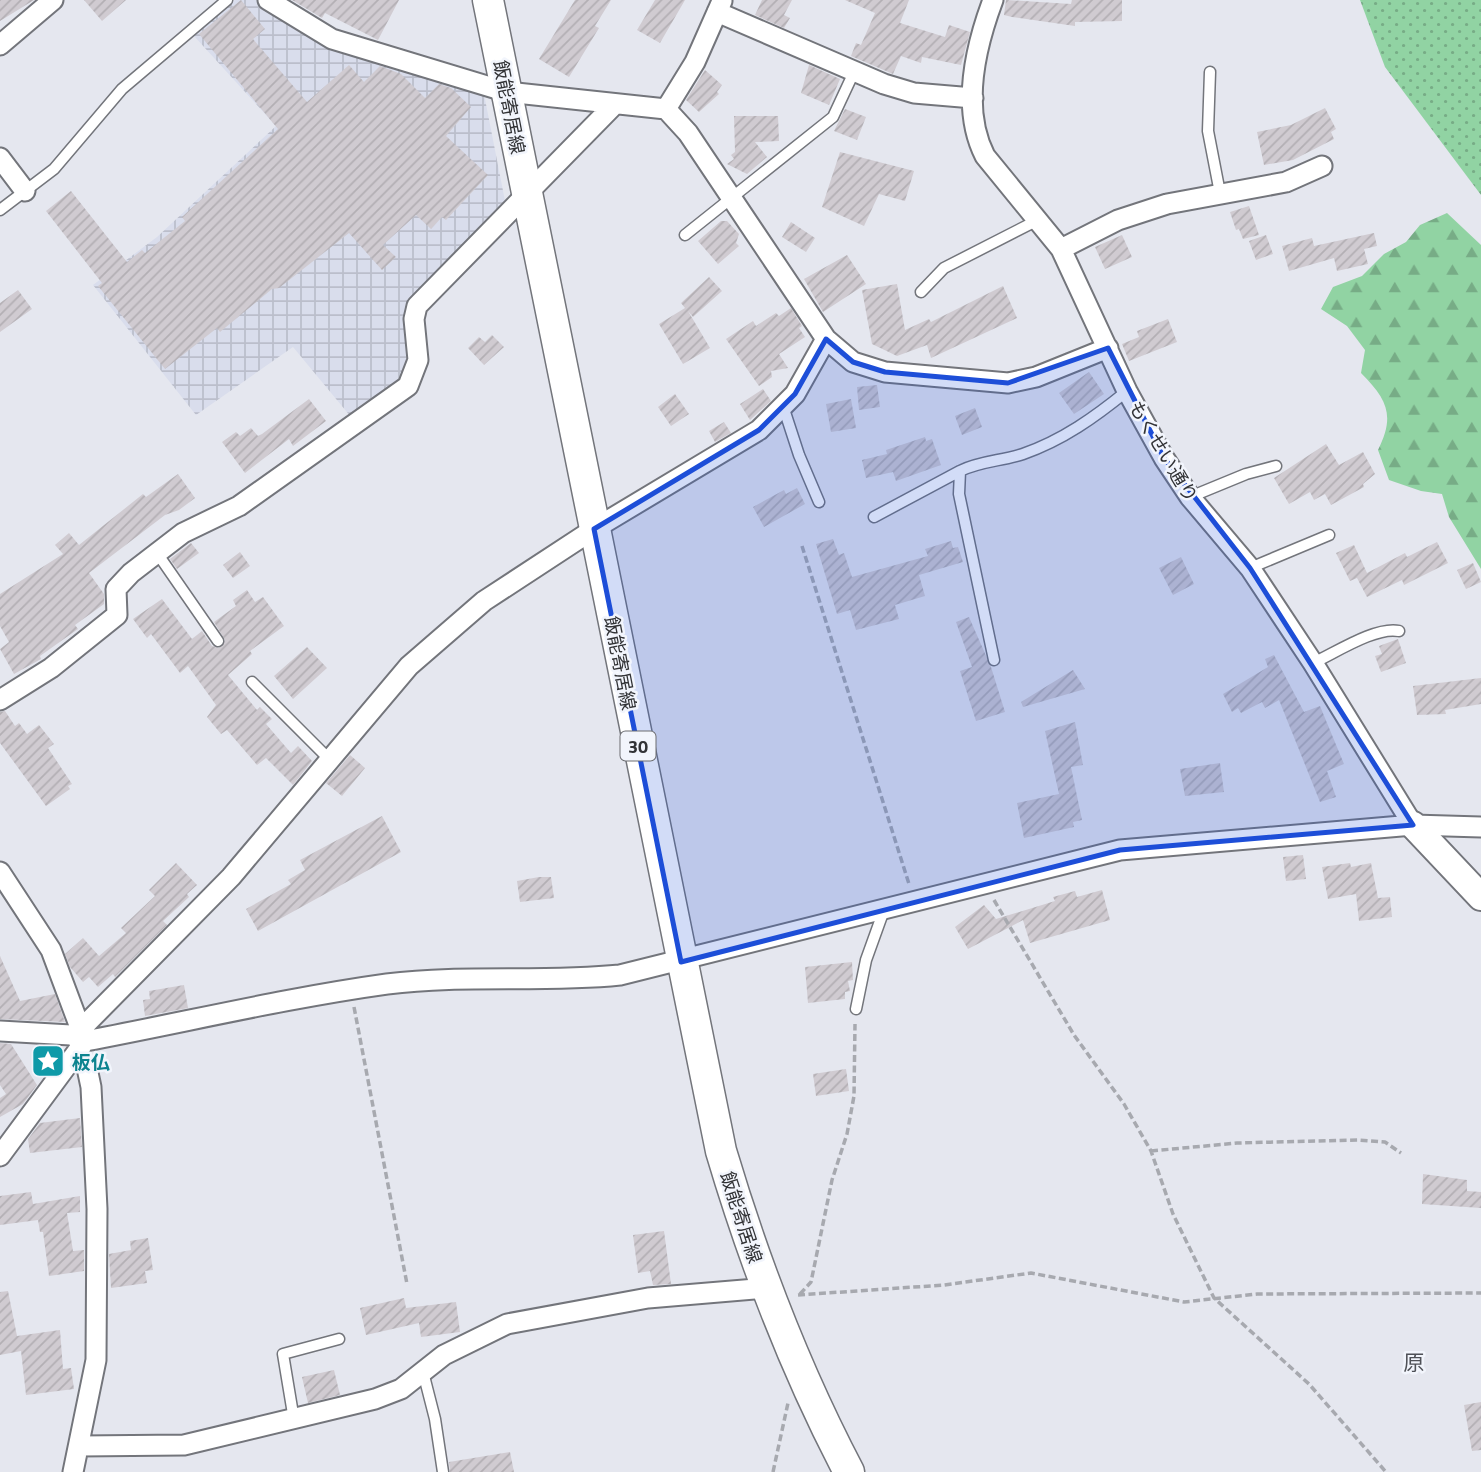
<svg xmlns="http://www.w3.org/2000/svg" width="1481" height="1472" font-family="'Titillium Web','Noto Sans JP',sans-serif">
  <style>
    .industrial { fill: url(#industrial-grid) }
    .grass { fill: url(#grass-dots) }
    .forest { fill: url(#forest-firs) }
    .building { fill: url(#building-hatch) }
    .lines { fill: none; stroke-linecap: round; stroke-linejoin: round }
    .lane-casing { stroke: #73757b; stroke-width: 13 }
    .street-casing { stroke: #73757b; stroke-width: 23 }
    .secondary-casing { stroke: #73757b; stroke-width: 30 }
    .primary-casing { stroke: #73757b; stroke-width: 33 }
    .path { stroke: #a7a9af; stroke-width: 3.5; stroke-dasharray: 7 3.5; stroke-linecap: butt }
    .lane { stroke: #fff; stroke-width: 10 }
    .street { stroke: #fff; stroke-width: 19 }
    .secondary { stroke: #fff; stroke-width: 26 }
    .primary { stroke: #fff; stroke-width: 30 }
    .marked { fill: #1d4ed8; fill-opacity: 0.2; stroke: #1d4ed8; stroke-width: 5; stroke-linejoin: round }
    .labels { text-anchor: middle; dominant-baseline: central; stroke-width: 5; stroke-linejoin: round; paint-order: stroke }
    .shield { fill: #f2f5fc; stroke: #6c6d71; stroke-width: 2 }
    .shield-label { font-size: 18px; font-weight: bold; fill: #323336 }
    .street-label { font-size: 19px; fill: #323336; stroke: #f2f5fc }
    .culture-label { font-size: 19px; font-weight: bold; fill: #0d838f; stroke: #f2f5fc; text-anchor: start }
    .neighbourhood-label { font-size: 21px; fill: #4f5157; stroke: #f2f5fc }
  </style>
  <defs>
    <pattern id="industrial-grid" width="8" height="8" patternUnits="userSpaceOnUse" patternTransform="scale(1.75)"><rect width="8" height="8" fill="#d9ddec"/><path d="M0 4h8M4 0v8" fill="none" stroke="#bbbecb"/></pattern>
    <pattern id="grass-dots" width="8" height="8" patternUnits="userSpaceOnUse" patternTransform="scale(1.75)"><rect width="8" height="8" fill="#91d3a3"/><path d="M2 2h.1M6 6h.1" fill="none" stroke="#77ac86" stroke-width="1.8" stroke-linecap="round"/></pattern>
    <pattern id="forest-firs" width="22" height="20" patternUnits="userSpaceOnUse" patternTransform="scale(1.75)"><rect width="22" height="20" fill="#91d3a3"/><path d="M5 1l3.5 6h-7zM16 11l3.5 6h-7z" fill="#77ac86"/></pattern>
    <pattern id="building-hatch" width="6" height="6" patternUnits="userSpaceOnUse" patternTransform="scale(1.75)"><rect width="6" height="6" fill="#d0cbd1"/><path d="M-1 1l2-2M0 6l6-6M5 7l2-2" fill="none" stroke="#b3afb4"/></pattern>
  </defs>
  <rect width="100%" height="100%" fill="#e5e7ef"/>
  <path class="industrial" d="M235 0H259L484 94 506 206 411 299 410 361 401 383 351 417 293 347 196 415 93 285 157 237 276 126 194 36Z"/>
  <path class="grass" d="M1360 0H1481V195L1385 67Z"/>
  <path class="forest" d="M1447 213 1481 245V569L1449 517 1442 494 1421 491 1389 480 1378 450C1395 416 1388 400 1361 373L1365 350 1347 326 1321 309 1333 287 1362 276 1384 254 1406 242 1420 225Z"/>
  <path class="building" d="M0 0H34L0 21Z
    M84 0H126L102 21Z
    M241 0 265 29 253 39 307 102 349 65 364 82 380 66 401 74 425 98 439 84 451 88 471 107 446 136 488 175 446 220 442 217 431 229 416 215 383 245 396 257 382 270 349 233 279 288 272 289 220 332 217 328 165 369 98 286 102 283 46 211 71 191 127 262 142 250 145 253 185 221 182 217 278 129 199 34Z
    M292 0H399L378 40 325 13 322 18Z
    M575 0H611L595 26 599 28 569 77 539 59Z
    M655 0H685L660 43 637 30Z
    M762 0H792L784 15 790 18 784 28 755 15Z
    M845 0H909L900 23 945 37 949 25 970 32 961 65 922 57 921 63 901 56 893 74 851 56 856 43 861 45 875 13Z
    M1006 0 1071 4 1072 0H1122V21L1075 22V26L1012 17 1004 15Z
    M809 65 840 79 829 105 801 93Z
    M705 70 722 85 717 92 719 94 699 112 686 100Z
    M1325 108 1336 129 1331 132 1334 139 1293 160 1264 165 1257 132 1291 125Z
    M845 109 866 117 857 140 834 131Z
    M734 116H778L779 141 755 142 767 157 747 174 727 164 734 159 731 155 735 152Z
    M840 152 914 171 905 201 879 194 864 226 822 207Z
    M1249 206 1259 235 1243 239 1239 229 1236 230 1230 212Z
    M721 221H727L739 234 736 243 739 246 718 264 698 241Z
    M791 222 815 238 806 252 782 237Z
    M1374 233 1377 246 1364 249 1368 264 1337 271 1334 258 1289 271 1282 246 1312 238 1314 246Z
    M1122 235 1132 257 1105 269 1095 247Z
    M1266 235 1273 254 1256 260 1249 241Z
    M847 255 866 284 823 312 804 279Z
    M709 277 722 291 693 317 688 311 710 348 683 364 659 324 685 308 681 303Z
    M897 284 905 330 929 319 931 322 1003 286 1017 318 931 358 927 345 897 356 872 344 862 290Z
    M18 290 32 309 0 332V303Z
    M791 308 802 326 799 328 805 337 779 354 788 368 771 371 772 377 759 386 726 339 753 321 756 326 776 313 779 316Z
    M1168 319 1177 342 1129 361 1122 344 1139 337 1137 331Z
    M492 335 504 347 484 365 468 348 479 337 485 342Z
    M1089 372 1104 394 1074 414 1059 393Z
    M877 385 880 407 859 410 857 387Z
    M763 389 771 401 750 420 740 404Z
    M675 394 689 414 671 426 658 407Z
    M309 399 326 421 293 446 289 439 245 473 222 442 236 432 240 436 251 428 258 436 262 434Z
    M851 399 856 428 831 432 826 404Z
    M975 408 982 427 962 435 955 416Z
    M724 422 731 433 715 442 709 431Z
    M925 437 926 441 932 439 941 465 896 481 893 472 866 478 862 460 887 454 886 450Z
    M1326 444 1339 465 1363 452 1375 474 1363 484 1364 487 1331 505 1325 494 1314 500 1310 492 1289 504 1274 478Z
    M178 474 195 498 179 510 165 515 89 573 104 594V604L75 625 78 629 40 656 41 659 14 674 0 649 9 642 0 626V594L63 554 55 545 69 533 79 545 143 494 146 497Z
    M797 488 805 504 764 527 753 507 784 490 786 494Z
    M833 539 839 555 844 553 852 577 928 556 925 549 951 541 953 548 958 547 963 562 919 575 925 596 895 605 899 619 856 630 850 610 837 614 816 544Z
    M1437 542 1448 563 1404 585 1402 580 1367 597 1357 578 1350 581 1336 553 1354 545 1367 573 1405 553 1407 557Z
    M191 543 199 553 177 569 170 559Z
    M240 552 250 566 233 578 223 565Z
    M1181 557 1194 584 1173 595 1159 568Z
    M1473 563 1481 582 1466 589 1457 570Z
    M247 590 255 602 263 597 284 626 250 651 252 654 228 675 257 710 260 707 272 719 266 724 291 753 298 746 312 761 293 785 266 758 257 765 227 730 221 734 207 717 216 705 188 666 180 673 151 634 147 638 133 619 162 599 192 639 202 631 212 646 219 648 225 640 214 622 236 606 233 600Z
    M969 617 991 667 1005 712 976 721 960 671 972 667 956 622Z
    M1398 639 1406 663 1381 672 1375 656 1382 654 1379 646Z
    M307 647 327 668 293 699 274 676Z
    M1274 655 1304 712 1320 706 1344 764 1327 771 1336 797 1320 802 1279 700 1265 708 1262 702 1241 713 1238 708 1232 712 1223 694 1268 667 1265 659Z
    M1073 670 1085 689 1023 707 1021 702Z
    M1481 678V704L1445 710 1446 714 1417 715 1413 686Z
    M5 711 15 726 19 723 27 734 39 725 54 744 48 748 72 784 68 786 70 789 46 806 0 743V712Z
    M1075 722 1083 765 1071 767 1082 820 1073 822 1074 827 1024 838 1017 803 1059 794 1045 731Z
    M350 755 365 768 342 796 326 783Z
    M1220 763 1224 792 1185 796 1180 769Z
    M382 816 401 852 258 931 246 909 291 884 288 880 305 870 300 860Z
    M1303 855 1306 879 1286 881 1283 857Z
    M176 863 197 885 187 894 189 897 163 921 167 925 115 977 113 974 98 987 89 977 83 982 70 967 65 954 83 938 99 956 126 933 121 928 155 896 149 890Z
    M1350 863 1351 867 1371 863 1378 898 1390 897 1392 917 1359 921 1356 894 1328 899 1322 867Z
    M539 877H551L554 898 520 902 517 881Z
    M1102 890 1110 920 1030 943 1023 920 968 949 955 927 984 905 996 919 1055 901 1053 897 1075 891 1077 897Z
    M0 956 20 1001 55 994 65 1022 0 1019Z
    M852 962 853 980 848 981 850 991 845 992V999L808 1003 805 967Z
    M184 985 188 1008 145 1016 143 1000 150 999 149 991Z
    M0 1043 11 1044 37 1085 23 1104 0 1117V1098L6 1094 0 1085Z
    M846 1069 849 1091 816 1096 813 1074Z
    M80 1118 82 1147 30 1153 28 1139 40 1123Z
    M1423 1174 1467 1180V1191L1481 1192V1208L1422 1204Z
    M31 1192 33 1204 80 1196V1212L67 1213 73 1251 84 1250V1271L49 1276 43 1232H40L38 1220 0 1225V1196Z
    M664 1231 671 1284 653 1285 650 1271 638 1273 633 1235Z
    M148 1238 153 1270 145 1271 147 1283 111 1288 109 1254 131 1250 130 1241Z
    M8 1291 17 1336 60 1330 63 1369 71 1368 74 1389 26 1395 21 1351 0 1355V1292Z
    M404 1298 406 1308 456 1302 460 1332 421 1337 419 1323 366 1335 360 1308Z
    M334 1370 340 1395 308 1403 302 1377Z
    M1481 1402V1450L1472 1451 1464 1405Z
    M510 1452 514 1472H450L449 1462Z"/>
  <g class="lines">
    <defs>
      <path id="lane" d="M1210 72 1208 131 1220 193
        M0 210 54 169 122 89 227 0
        M685 235 833 117 854 72
        M921 292 944 268 1038 220
        M783 406 799 455 819 502
        M1190 497 1246 474 1276 466
        M874 517 960 471
        M157 553 218 641
        M1250 568 1329 535
        M994 660 959 494 960 471C980 461 1002 461 1023 454 1063 440 1095 417 1127 391
        M1313 663C1335 653 1376 626 1399 631
        M252 682 330 760
        M856 1009 866 960 884 910
        M423 1372 435 1419 443 1472
        M294 1420 283 1354 339 1339"/>
      <path id="street" d="M268 0 332 39 507 92 666 109 688 133 826 339 853 362 885 372 1008 383 1036 377 1108 348
        M993 0C975 48 961 109 985 156L1061 249 1127 391 1164 458 1190 497 1250 568 1313 663 1413 825
        M717 12 884 84 914 93 973 98
        M0 45 53 0
        M666 109 695 62 722 1
        M0 158 25 191
        M1061 249 1118 220 1167 204 1286 182 1322 166
        M0 700 51 668 117 615 116 589 131 573 183 533 239 506 408 386 418 360 414 319 417 306 615 104
        M0 872 51 950 85 1041 0 1156
        M82 1028 231 877 409 666 484 601 594 529 759 430 795 394 826 339
        M0 1031 71 1035 85 1041C186 1022 286 998 387 984 465 974 543 983 620 975L1120 850 1413 825 1481 827
        M80 1446 184 1445 375 1399 401 1389 444 1355 507 1324 648 1298 766 1288
        M73 1472 96 1360 97 1209 91 1087 87 1068 76 1055"/>
      <path id="secondary" d="M1413 825 1481 897"/>
      <path id="primary" d="M488 0 721 1151C754 1262 795 1369 849 1472"/>
    </defs>
    <use href="#lane" class="lane-casing"/>
    <use href="#street" class="street-casing"/>
    <use href="#secondary" class="secondary-casing"/>
    <use href="#primary" class="primary-casing"/>
    <path class="path" d="M802 546 909 884
      M994 900 1074 1035 1124 1104 1151 1151 1173 1214 1214 1298 1309 1384 1386 1472
      M354 1007 407 1284
      M1151 1151 1237 1143 1358 1140 1385 1142 1401 1153
      M800 1294 811 1282 832 1180 847 1134 854 1096 855 1024
      M798 1295 944 1285 1031 1273 1184 1302 1257 1294 1481 1293
      M773 1472 788 1403"/>
    <use href="#lane" class="lane"/>
    <use href="#street" class="street"/>
    <use href="#secondary" class="secondary"/>
    <use href="#primary" class="primary"/>
  </g>
  <path class="marked" d="M826 339 853 362 885 372 1008 383 1108 348 1164 458 1250 568 1413 825 1120 850 681 962 594 529 759 430 795 394Z"/>
  <defs>
    <symbol id="sight-square" viewBox="-11 -11 22 22"><rect x="-9" y="-9" width="18" height="18" rx="4" fill="#0f9aa8" stroke="#f2f5fc"/><path d="M0-6L1.8-2.2L6-1.7L2.9 1.2L3.7 5.4L0 3.3L-3.7 5.4L-2.9 1.2L-6-1.7L-1.8-2.2Z" fill="#fff"/></symbol>
  </defs>
  <g fill-rule="evenodd">
    <use href="#sight-square" x="29" y="1042" width="38" height="38"/>
  </g>
  <g class="labels">
    <rect class="shield" x="620.5" y="731.5" width="35" height="29" rx="5"/>
    <g class="shield-label">
      <text x="638" y="746">30</text>
    </g>
    <g class="street-label">
      <text transform="translate(510 107) rotate(79)">飯能寄居線</text>
      <text transform="translate(1164 451) rotate(59)">もくせい通り</text>
      <text transform="translate(621 663) rotate(79)">飯能寄居線</text>
      <text transform="translate(742 1217) rotate(72)">飯能寄居線</text>
    </g>
    <g class="culture-label">
      <text x="72" y="1061">板仏</text>
    </g>
    <g class="neighbourhood-label">
      <text x="1414" y="1362">原</text>
    </g>
  </g>
</svg>
